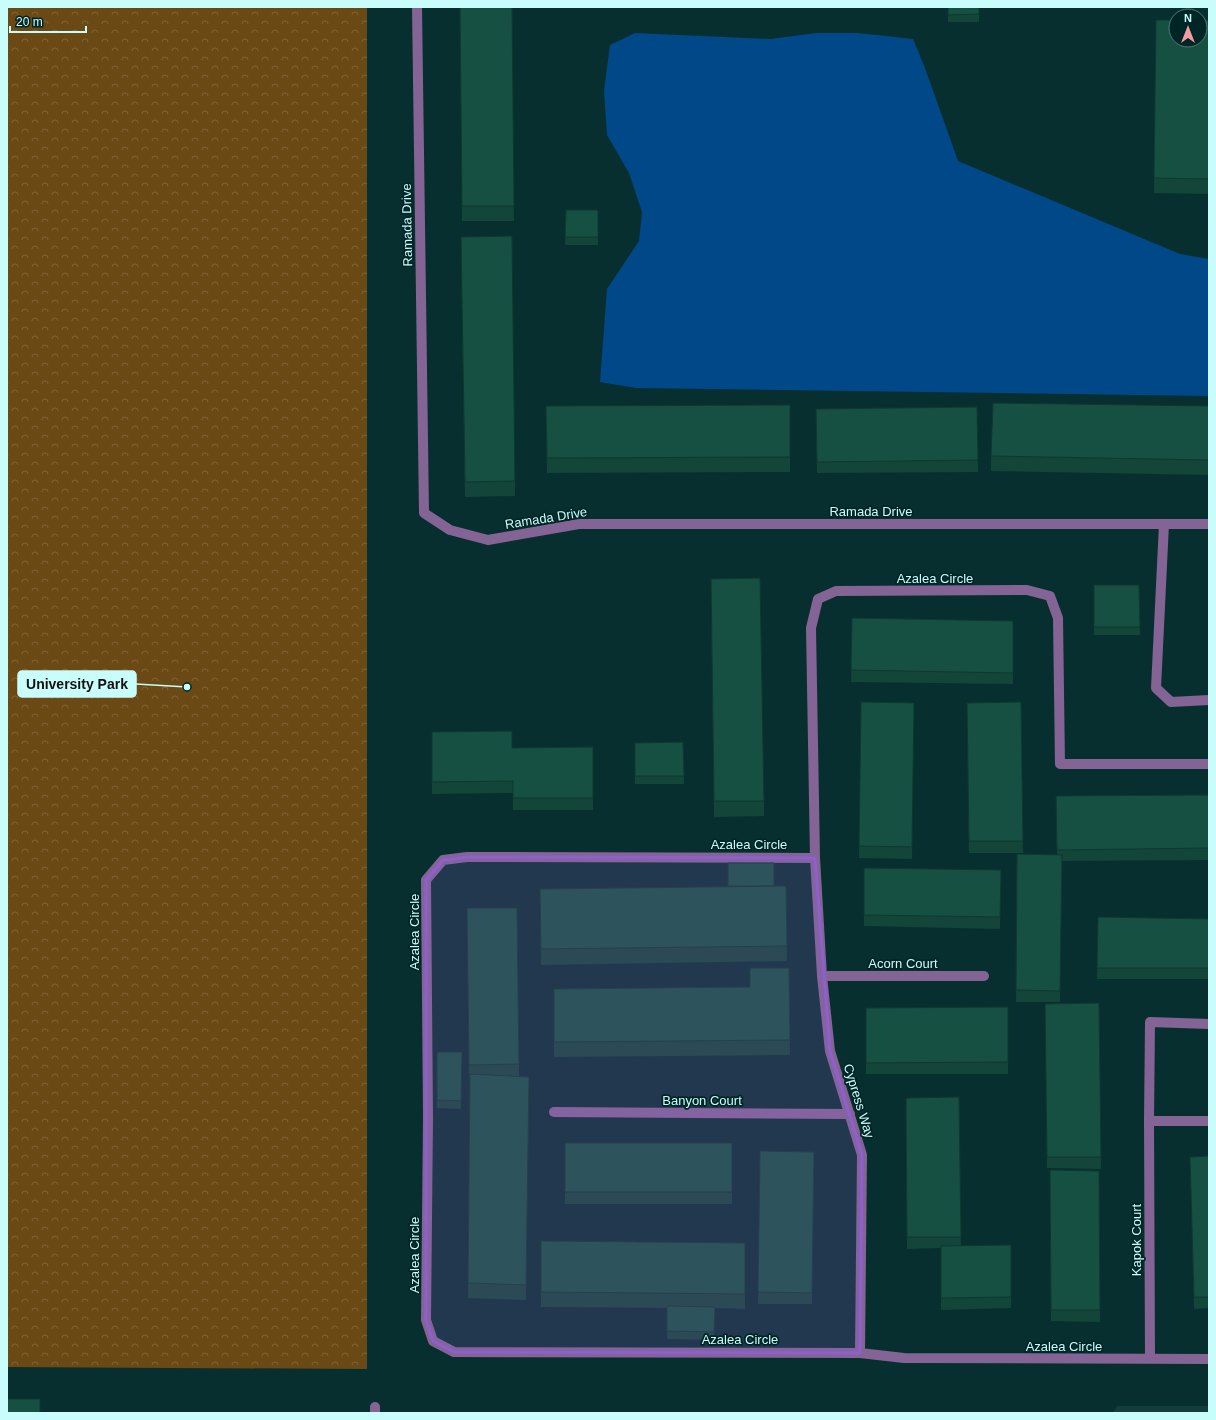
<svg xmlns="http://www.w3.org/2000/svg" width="1216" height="1420" font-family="Arial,sans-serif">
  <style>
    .built { fill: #123d3d }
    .park { fill: url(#park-crowns) }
    .water { fill: #014888 }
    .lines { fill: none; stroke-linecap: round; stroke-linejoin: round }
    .lane { stroke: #836495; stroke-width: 10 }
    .street { stroke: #836495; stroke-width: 10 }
    .wall { fill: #134539 }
    .building { fill: #165042; stroke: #0f382e }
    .marked { fill: #8e60ce; fill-opacity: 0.2; stroke: #8e60ce; stroke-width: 3; stroke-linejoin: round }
    .labels { text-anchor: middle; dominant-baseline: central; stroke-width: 3.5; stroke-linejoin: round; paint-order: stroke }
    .street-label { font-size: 13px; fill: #c8fdfb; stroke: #002525 }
    .leader { fill: none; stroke: #c8fdfb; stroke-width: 1.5 }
    .callout-dot { fill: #c8fdfb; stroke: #002525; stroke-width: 1.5 }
    .callout { fill: #c8fdfb; stroke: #c8fdfb; stroke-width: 1.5 }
    .callout-label { font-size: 14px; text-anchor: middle; font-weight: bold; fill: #111 }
  </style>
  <defs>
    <pattern id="park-crowns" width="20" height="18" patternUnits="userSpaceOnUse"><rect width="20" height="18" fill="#6b4915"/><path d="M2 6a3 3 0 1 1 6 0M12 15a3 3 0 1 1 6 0" fill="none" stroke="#7f6438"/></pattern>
  </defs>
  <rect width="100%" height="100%" fill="#082f2f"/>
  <path class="built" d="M1117 1406H1209V1413H1113Z"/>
  <path class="park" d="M7 7H367V1369L7 1367Z"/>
  <path class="water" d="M635 33 771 39 816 33H858L913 39 925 68 958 161 1180 254 1209 259V396L636 388 600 382 607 289 639 241 642 212 629 173 607 135 604 90 610 45Z"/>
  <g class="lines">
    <path class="lane" d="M1164 524 1156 688 1171 702 1209 700"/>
    <path class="street" d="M417 7 424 513 450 530 488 540 579 524H1209
      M815 858 467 857 443 860 426 880 428 1118 426 1320 433 1341 454 1352 860 1353 904 1358 1209 1359
      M822 976H984
      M554 1112 850 1114
      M1149 1121 1150 1022 1209 1024
      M860 1353 862 1155 830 1051 822 976 815 858 811 628 818 599 836 591 1027 590 1050 596 1058 618 1060 764H1209
      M1150 1359 1149 1121H1209
      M375 1407V1413"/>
  </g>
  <path class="wall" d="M460 7H512L514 221H462Z
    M948 7H979V22H948Z
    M1156 20H1209V194L1154 193Z
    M566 210H598V245H565Z
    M461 253 515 481V496L465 497Z
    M790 405V472L547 473 546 406Z
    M1209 406V475L991 471V456Z
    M977 407 978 472 817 473 816 409Z
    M1094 585H1139L1140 635H1094Z
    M711 594 764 801V816L714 817Z
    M852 618 1013 621V684L851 682Z
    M861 702 914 703 912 859 859 858Z
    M1021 702 1023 853H969L967 703Z
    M432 732 512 748 593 747V810H513V793L432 794Z
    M683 742 684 784H635V743Z
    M1209 795V860L1062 861 1060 1002H1016L1017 854 1057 855 1056 796Z
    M728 863 774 886H786L787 961 541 965 540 889 728 887Z
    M864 868 1001 870 1000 929 864 926Z
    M467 908 519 1064V1076H510L529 1077 526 1300 468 1298 470 1077H469Z
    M1098 917 1209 919V979H1097Z
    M789 968 790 1055 554 1057V989L750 987Z
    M1099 1003 1101 1169 1047 1168 1045 1004Z
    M1008 1007V1074H866V1008Z
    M437 1052H462L461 1109 437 1108Z
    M959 1097 961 1246 1011 1245V1308L941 1310V1248L907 1249 906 1098Z
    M565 1143H732V1204H565Z
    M760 1151 814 1152 812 1304H758Z
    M1209 1156V1308L1194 1309 1190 1157Z
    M1050 1170 1099 1171 1100 1322 1051 1321Z
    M541 1241 745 1243V1309L715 1308 714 1340 667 1339V1308L541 1307Z"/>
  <path class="building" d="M460 7H512L514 206H462Z
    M948 7H979V14L948 15Z
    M1156 20H1176V40H1200V20H1209V179L1154 178Z
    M566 210H598V237H565Z
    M512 236 515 481 465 482 461 237Z
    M993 403 1209 406V460L991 456Z
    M790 405V457L547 458 546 406Z
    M977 407 978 460 817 462 816 409Z
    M760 578 764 801H714L711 579Z
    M1094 585H1139L1140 627H1094Z
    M852 618 1013 621V673L851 670Z
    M861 702 914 703 912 847 859 846Z
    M1021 702 1023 841H969L967 703Z
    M512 731V748L593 747V798H513V781L432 782V732Z
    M683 742 684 776H635V743Z
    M1209 795V848L1057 850 1056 796Z
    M1017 854 1062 855 1060 991 1016 990Z
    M728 863H774V886H728Z
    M864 868 1001 870 1000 917 864 915Z
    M786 886 787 946 541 949 540 889Z
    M467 908H517L519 1064 469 1065Z
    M1098 917 1209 919V968H1097Z
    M750 968H789L790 1040 554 1042V989L750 987Z
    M1099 1003 1101 1157H1047L1045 1004Z
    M1008 1007V1062L866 1063V1008Z
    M437 1052H462L461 1101 437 1100Z
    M470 1074 529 1077 526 1285 468 1283Z
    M959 1097 961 1237H907L906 1098Z
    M565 1143H732V1192H565Z
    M760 1151 814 1152 812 1293 758 1292Z
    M1209 1156V1297H1194L1190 1157Z
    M1050 1170 1099 1171 1100 1310H1051Z
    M541 1241 745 1243V1294L541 1292Z
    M1011 1245V1297L941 1298V1246Z
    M667 1306 715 1307 714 1332 667 1331Z
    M7 1399H40V1413H7Z"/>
  <path class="marked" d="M467 857 815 858 830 1051 862 1155 860 1353 454 1352 433 1341 426 1320V880L443 860Z"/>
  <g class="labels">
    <g class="street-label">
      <text transform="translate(407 225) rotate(-91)">Ramada Drive</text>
      <text x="871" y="511">Ramada Drive</text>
      <text transform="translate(546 518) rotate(-9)">Ramada Drive</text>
      <text x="935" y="578">Azalea Circle</text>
      <text x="749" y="844">Azalea Circle</text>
      <text transform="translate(414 932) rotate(-90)">Azalea Circle</text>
      <text x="903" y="963">Acorn Court</text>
      <text x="702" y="1100">Banyon Court</text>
      <text transform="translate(859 1101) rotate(73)">Cypress Way</text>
      <text transform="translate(1136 1240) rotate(-90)">Kapok Court</text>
      <text transform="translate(414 1255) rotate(-90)">Azalea Circle</text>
      <text x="740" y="1339">Azalea Circle</text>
      <text x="1064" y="1346">Azalea Circle</text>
    </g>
  </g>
  <path class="leader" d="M187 687L136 684"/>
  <circle class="callout-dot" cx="187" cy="687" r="4"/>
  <rect class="callout" x="18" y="671" width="118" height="26" rx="4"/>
  <g class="callout-label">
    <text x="77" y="689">University Park</text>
  </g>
  <rect width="1216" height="1420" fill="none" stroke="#c8fdfb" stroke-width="16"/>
  <g transform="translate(1188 28)"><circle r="19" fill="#002525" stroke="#507b7b"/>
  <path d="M0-3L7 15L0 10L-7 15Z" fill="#f49aa3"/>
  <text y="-6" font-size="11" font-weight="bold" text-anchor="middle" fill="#c8fdfb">N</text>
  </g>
  <path d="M10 26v6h76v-6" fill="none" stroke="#c8fdfb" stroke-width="2"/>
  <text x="16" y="26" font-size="12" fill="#c8fdfb" stroke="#002525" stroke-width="3" paint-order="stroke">20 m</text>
</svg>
